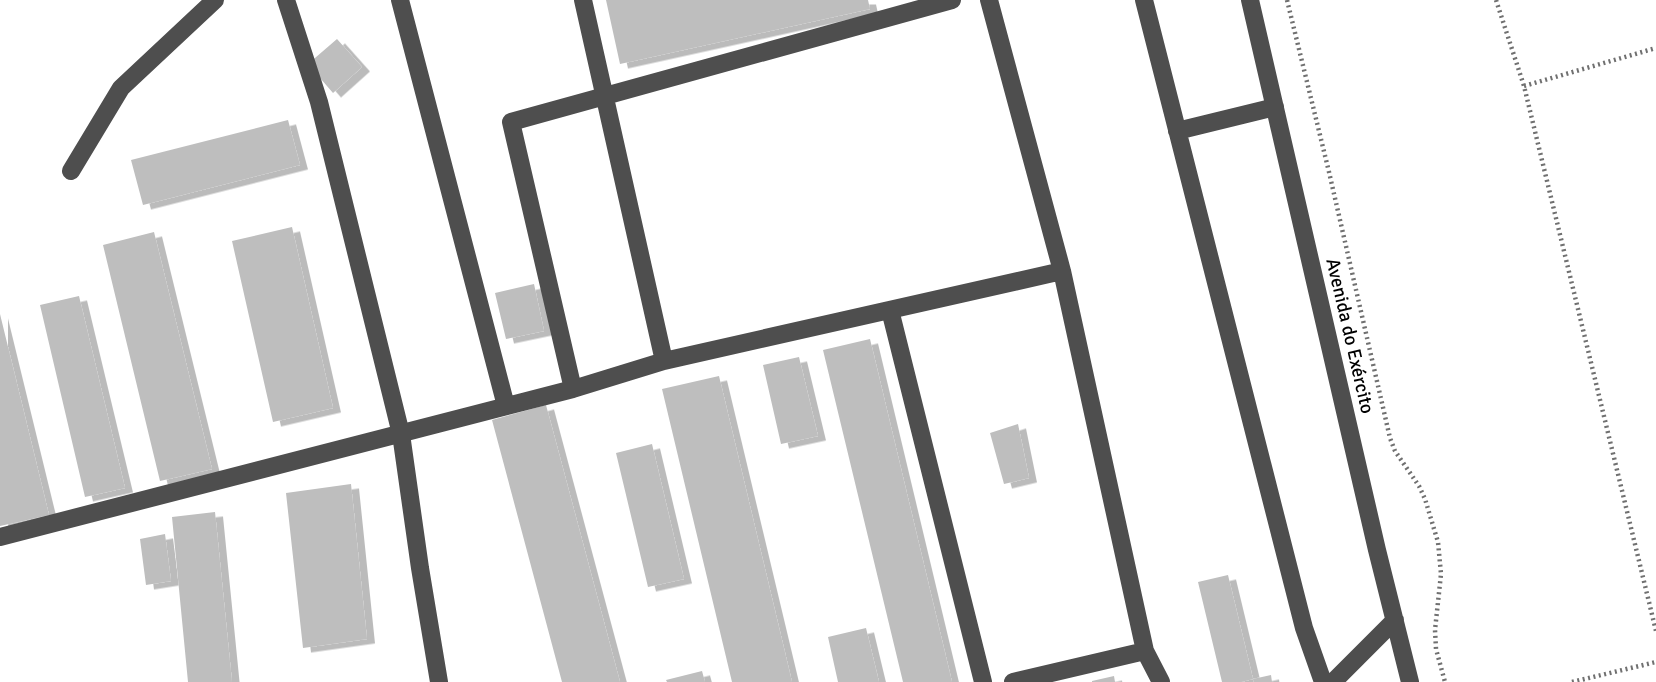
<svg xmlns="http://www.w3.org/2000/svg" width="1656" height="682" font-family="Signika,sans-serif">
  <style>
    .building { fill: #bebebe; filter: url(#shadow) }
    .lines { fill: none; stroke-linecap: round; stroke-linejoin: round }
    .path { stroke: #707070; stroke-width: 4.5; stroke-dasharray: 2 3.5; stroke-linecap: butt }
    .minor { stroke: #4e4e4e; stroke-width: 18 }
    .labels { text-anchor: middle; dominant-baseline: central; stroke-width: 5; stroke-linejoin: round; paint-order: stroke }
    .street-label { font-size: 19px; fill: #000; stroke: #fff }
  </style>
  <defs>
    <filter id="shadow"><feDropShadow dx="8" dy="4.5" stdDeviation="0" flood-color="#0004"/></filter>
  </defs>
  <rect width="100%" height="100%" fill="#fff"/>
  <path class="building" d="M606 0H868L870 9 620 64Z
    M337 39 362 67 333 93 308 64Z
    M288 120 300 165 143 205 131 160Z
    M292 227 333 408 273 422 232 241Z
    M154 232 212 469 160 481 103 245Z
    M534 284 544 331 506 339 495 293Z
    M79 296 125 488 85 497 40 305Z
    M0 314 49 515 0 526Z
    M870 339 952 682H903L823 350Z
    M799 357 818 436 781 444 763 365Z
    M719 376 792 682H732L662 389Z
    M546 405 620 682H562L492 420Z
    M1018 424 1029 478 1004 484 990 433Z
    M652 444 684 579 648 587 616 453Z
    M351 484 367 639 303 648 286 493Z
    M215 512 232 682H188L172 517Z
    M165 534 171 581 146 585 140 539Z
    M1228 575 1253 679 1241 682H1222L1198 582Z
    M866 628 879 682H838L828 637Z
    M702 671 705 682H667L666 680Z
    M1271 675 1272 682H1254L1253 679Z
    M1114 676 1115 682H1092V681Z"/>
  <g class="lines">
    <path class="path" d="M1287 0 1329 172 1390 438 1395 451 1419 486 1425 499 1438 542 1441 574 1435 630 1436 649 1445 682
      M1496 0 1524 86 1656 631
      M1524 86 1656 48
      M1572 682 1656 662"/>
    <path class="minor" d="M286 0 319 102 401 434 420 568 439 682
      M400 0 506 406
      M583 0 664 361
      M989 0 1062 271 1145 651 1161 682
      M1144 0 1304 628 1323 682
      M1250 0 1377 550 1410 682
      M1177 131 1275 107
      M71 171 121 88 215 0
      M890 310 983 682
      M573 389 511 122 952 0
      M0 537 573 389 664 361 1062 271
      M1013 682 1145 651
      M1333 682 1395 620"/>
  </g>
  <g class="labels">
    <g class="street-label">
      <text transform="translate(1350 336) rotate(77)">Avenida do Exército</text>
    </g>
  </g>
</svg>
